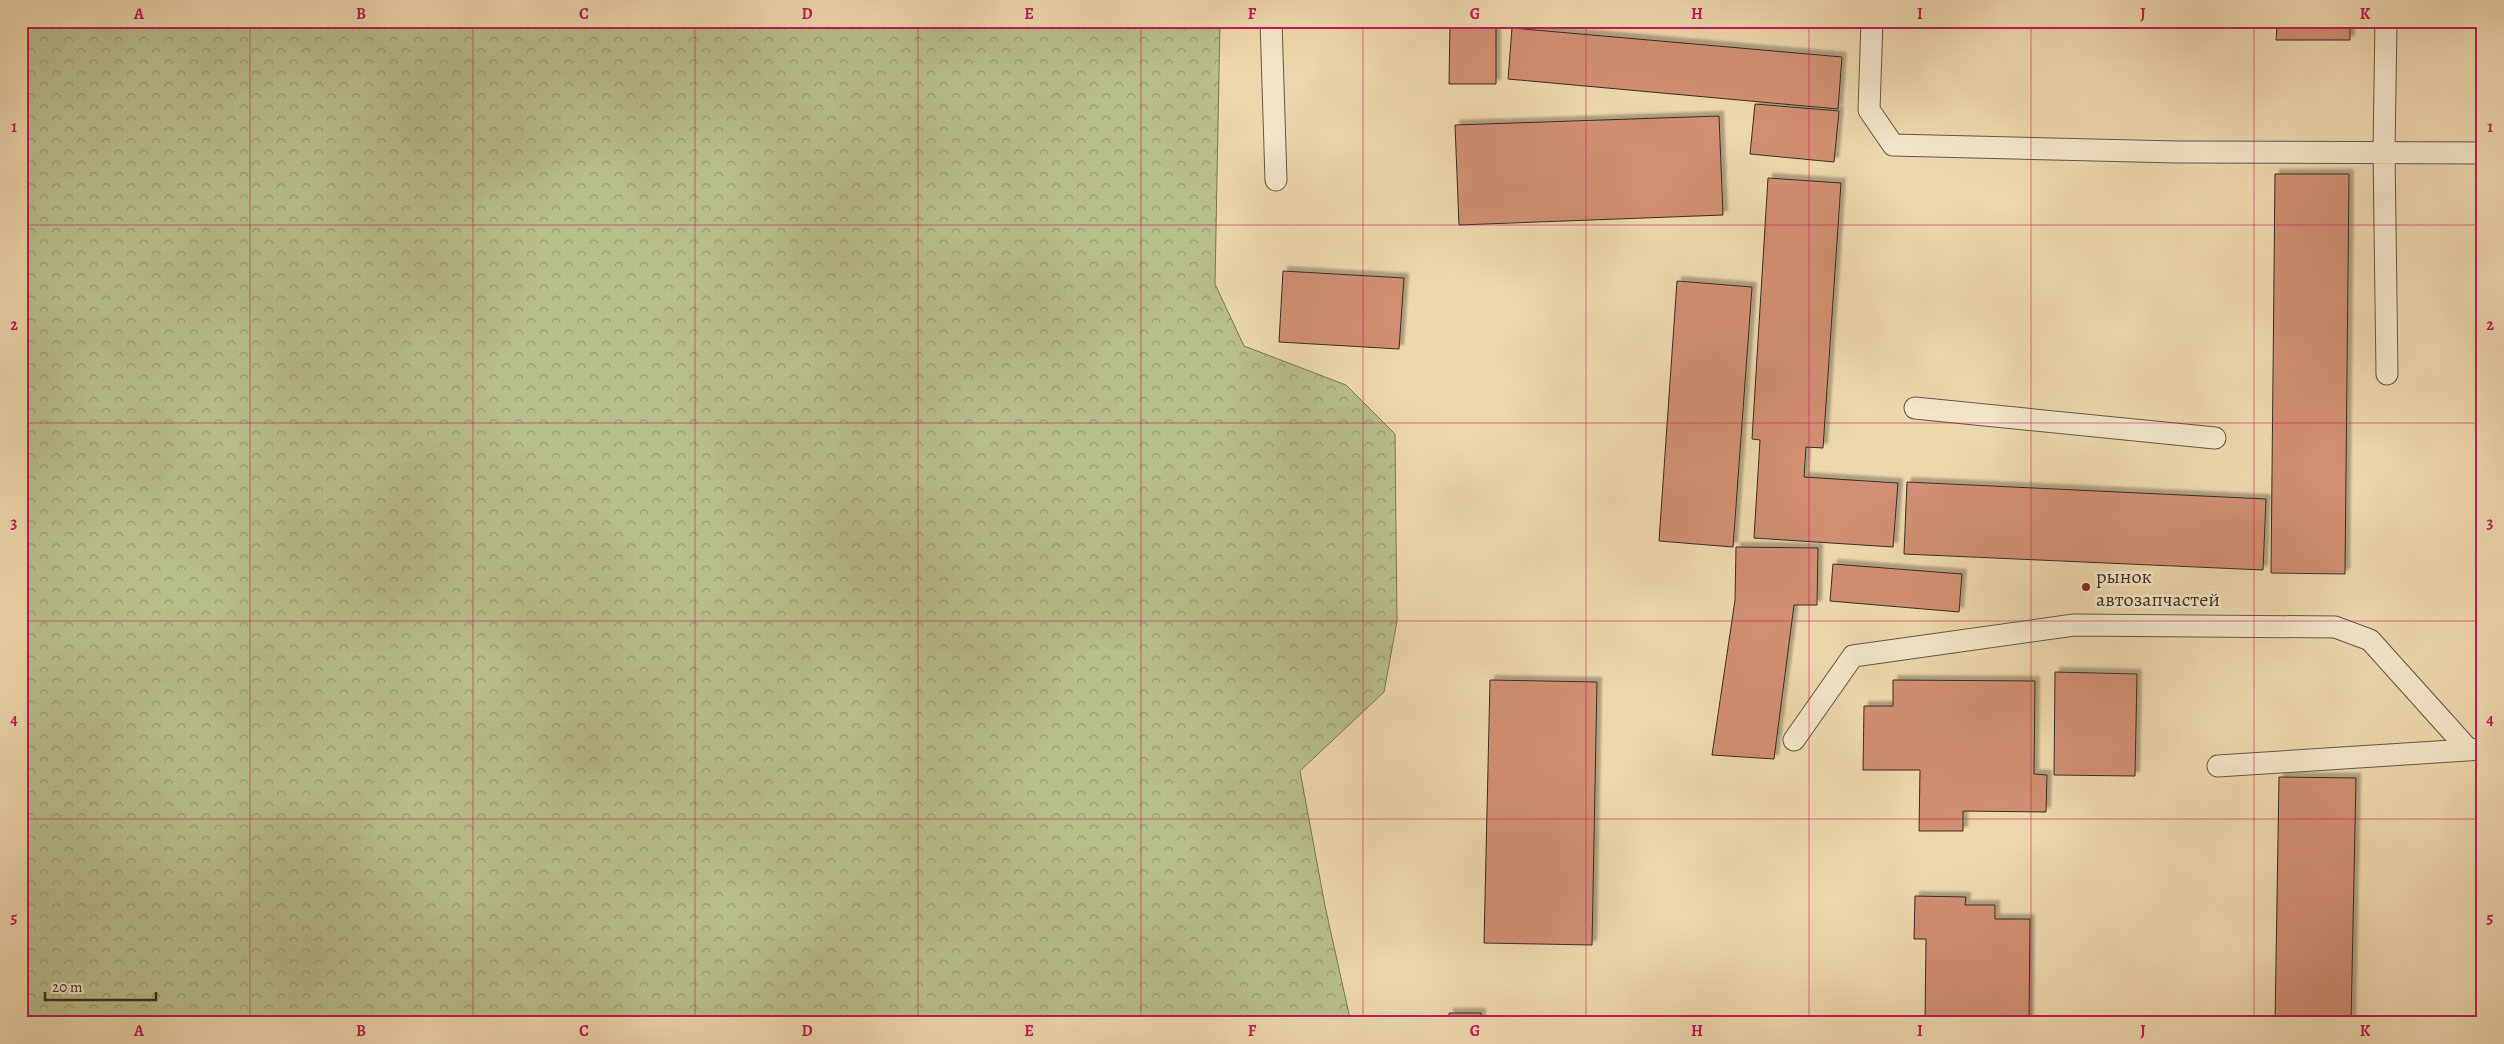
<svg xmlns="http://www.w3.org/2000/svg" width="2504" height="1044" font-family="Alegreya,serif">
  <style>
    .forest { fill: url(#forest-crowns); stroke: #787656 }
    .building { fill: #d18e72; stroke: #382d23; filter: url(#shadow) }
    .lines { fill: none; stroke-linecap: round; stroke-linejoin: round }
    .service-casing { stroke: #655845; stroke-width: 23 }
    .service { stroke: #f3e5c9; stroke-width: 21 }
    .grid { fill: none; stroke: #c2185b; stroke-width: 1; stroke-opacity: 0.55 }
    .poi-dot { fill: #8f2418; stroke: #f3e5c9; stroke-width: 2 }
    .labels { text-anchor: middle; dominant-baseline: central; stroke-width: 5; stroke-linejoin: round; paint-order: stroke }
    .poi-label { font-size: 20px; fill: #382d23; stroke: #f3e5c9; text-anchor: start }
    .neatline { fill: none; stroke: #c2185b; stroke-width: 2 }
    .grid-label { font-size: 16px; text-anchor: middle; font-weight: bold; fill: #c2185b }
  </style>
  <defs>
    <pattern id="forest-crowns" width="20" height="18" patternUnits="userSpaceOnUse" patternTransform="scale(1.25)"><rect width="20" height="18" fill="#b8be8a"/><path d="M2 6a3 3 0 1 1 6 0M12 15a3 3 0 1 1 6 0" fill="none" stroke="#979b70"/></pattern>
    <filter id="shadow"><feDropShadow dx="4.5" dy="-4.5" stdDeviation="1" flood-color="#0004"/></filter>
  </defs>
  <rect width="100%" height="100%" fill="#edd7ac"/>
  <filter id="stains"><feTurbulence type="fractalNoise" baseFrequency=".004" numOctaves="4"/><feColorMatrix values="0 0 0 0 .2 0 0 0 0 .09 0 0 0 0 .02 0 0 0 .5 -.17"/></filter>
  <radialGradient id="worn" r=".72"><stop offset=".6" stop-color="#630" stop-opacity="0"/><stop offset="1" stop-color="#630" stop-opacity=".3"/></radialGradient>
  <path class="forest" d="M21 21H1220L1215 284 1244 346 1346 385 1395 434 1397 621 1384 692 1300 771 1325 906 1351 1023H21Z"/>
  <path class="building" d="M1450 21H1496V84H1449Z
    M2258 21H2350V40H2276L2277 26H2258Z
    M1512 28 1842 57 1838 109 1508 79Z
    M1755 104 1839 111 1834 162 1750 154Z
    M1719 116 1723 215 1459 225 1455 125Z
    M2275 174H2349L2345 574 2271 573Z
    M1768 178 1841 183 1823 448 1806 447 1804 477 1898 483 1893 547 1754 538 1760 440 1752 439Z
    M1283 271 1404 278 1399 349 1279 342Z
    M1677 281 1752 287 1733 547 1659 541Z
    M1907 482 2266 499 2263 570 1904 554Z
    M1736 547 1818 548 1817 605H1794L1774 759 1712 755 1735 600Z
    M1833 564 1962 574 1959 612 1830 601Z
    M2055 672 2137 674 2135 776 2054 775Z
    M1490 680 1597 682 1592 945 1484 943Z
    M1893 680 2035 681 2034 774 2047 775 2046 812 1963 811V831H1919L1920 770H1863L1864 706H1893Z
    M2279 777 2356 778 2351 1023H2275Z
    M1915 896 1966 897 1965 905H1995V919H2030L2029 1023H1925L1926 939H1914Z
    M1449 1013H1481V1023H1449Z"/>
  <g class="lines">
    <defs>
      <path id="service" d="M1271 21 1276 180
        M1872 21 1869 110 1893 145 2177 152 2483 153
        M2386 21 2384 152 2387 374
        M1915 408 2215 438
        M1794 740 1853 656 2074 625 2335 627 2370 640 2468 749
        M2218 766 2483 749"/>
    </defs>
    <use href="#service" class="service-casing"/>
    <use href="#service" class="service"/>
  </g>
  <path class="grid" d="M250 21V1023M473 21V1023M695 21V1023M918 21V1023M1141 21V1023M1363 21V1023M1586 21V1023M1809 21V1023M2031 21V1023M2254 21V1023M21 225H2483M21 423H2483M21 621H2483M21 819H2483"/>
  <circle class="poi-dot" cx="2086" cy="587" r="5"/>
  <g class="labels">
    <g class="poi-label">
      <text x="2096" y="576">рынок<tspan x="2096" dy="23">автозапчастей</tspan></text>
    </g>
  </g>
  <rect width="2504" height="1044" fill="none" stroke="#edd7ac" stroke-width="55"/>
  <path d="M45 992v8h111v-8" fill="none" stroke="#382d23" stroke-width="2.5"/>
  <text x="52" y="992" font-size="15" fill="#382d23" stroke="#f3e5c9" stroke-width="4" paint-order="stroke">20 m</text>
  <rect x="28" y="28" width="2448" height="988" class="neatline"/>
  <g class="grid-label">
    <text x="139" y="19">A</text>
    <text x="361" y="19">B</text>
    <text x="584" y="19">C</text>
    <text x="807" y="19">D</text>
    <text x="1029" y="19">E</text>
    <text x="1252" y="19">F</text>
    <text x="1475" y="19">G</text>
    <text x="1697" y="19">H</text>
    <text x="1920" y="19">I</text>
    <text x="2143" y="19">J</text>
    <text x="2365" y="19">K</text>
    <text x="14" y="132">1</text>
    <text x="2490" y="132">1</text>
    <text x="14" y="330">2</text>
    <text x="2490" y="330">2</text>
    <text x="14" y="528">3</text>
    <text x="2490" y="528">3</text>
    <text x="14" y="725">4</text>
    <text x="2490" y="725">4</text>
    <text x="14" y="923">5</text>
    <text x="2490" y="923">5</text>
    <text x="139" y="1036">A</text>
    <text x="361" y="1036">B</text>
    <text x="584" y="1036">C</text>
    <text x="807" y="1036">D</text>
    <text x="1029" y="1036">E</text>
    <text x="1252" y="1036">F</text>
    <text x="1475" y="1036">G</text>
    <text x="1697" y="1036">H</text>
    <text x="1920" y="1036">I</text>
    <text x="2143" y="1036">J</text>
    <text x="2365" y="1036">K</text>
  </g>
  <rect width="100%" height="100%" filter="url(#stains)"/>
  <rect width="100%" height="100%" fill="url(#worn)"/>
</svg>
